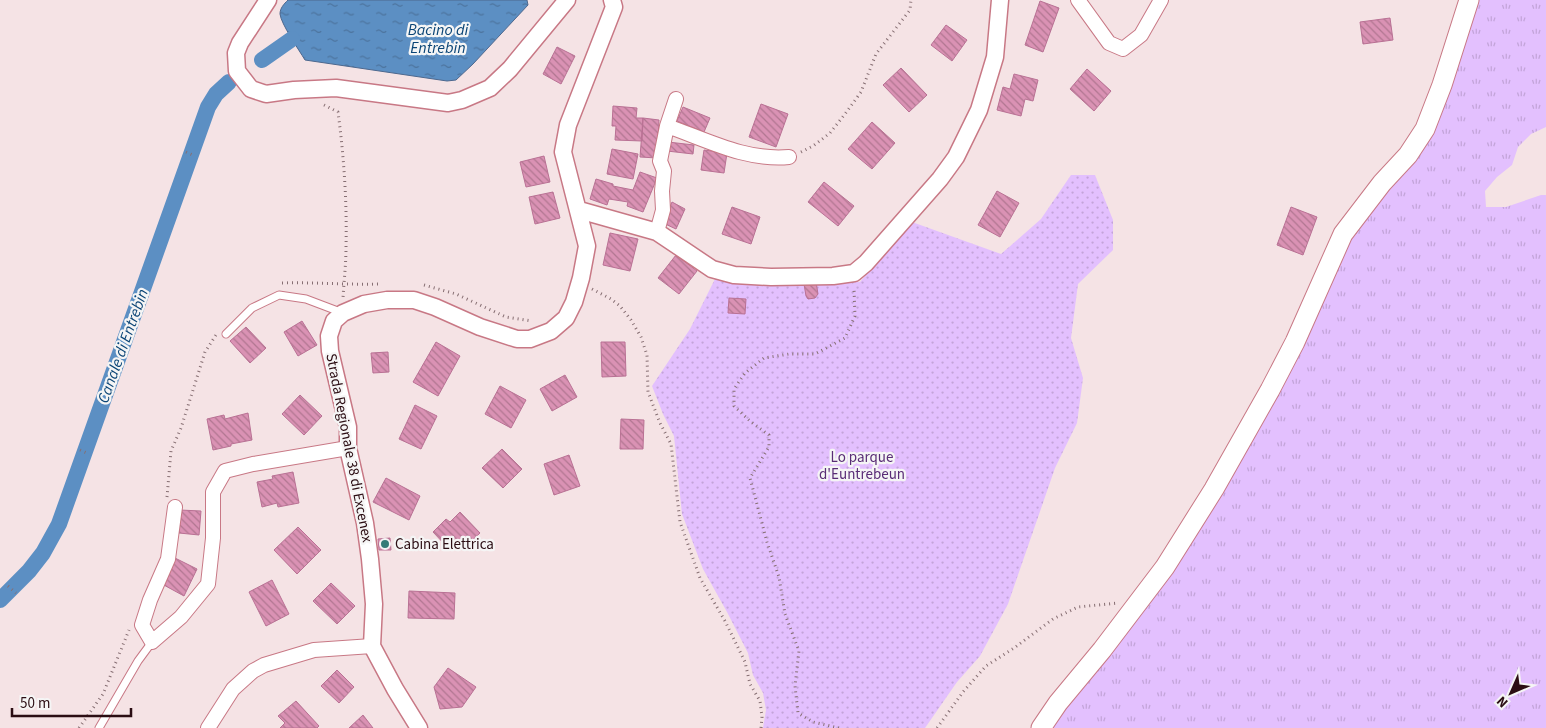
<svg xmlns="http://www.w3.org/2000/svg" width="1546" height="728" font-family="'Source Sans 3',sans-serif">
  <style>
    .grass { fill: url(#grass-tufts) }
    .park { fill: url(#park-dots) }
    .water { fill: url(#water-ripples); stroke: #4d688e }
    .lines { fill: none; stroke-linecap: round; stroke-linejoin: round }
    .canal { stroke: #5c8fc3; stroke-width: 16 }
    .building { fill: url(#building-back-hatch); stroke: #b97194 }
    .service-casing { stroke: #c87885; stroke-width: 9 }
    .minor-casing { stroke: #c87885; stroke-width: 16 }
    .tertiary-casing { stroke: #c87885; stroke-width: 19 }
    .secondary-casing { stroke: #c87885; stroke-width: 21 }
    .path { stroke: #866e72; stroke-width: 3; stroke-dasharray: 1 4; stroke-linecap: butt }
    .service { stroke: #fff; stroke-width: 7 }
    .minor { stroke: #fff; stroke-width: 14 }
    .tertiary { stroke: #fff; stroke-width: 16 }
    .secondary { stroke: #fff; stroke-width: 19 }
    .poi-dot { fill: #347c78; stroke: #f5f5f5; stroke-width: 2 }
    .labels { text-anchor: middle; dominant-baseline: central; stroke-width: 4.5; stroke-linejoin: round; paint-order: stroke }
    .street-label { font-size: 15px; fill: #2b0d13; stroke: #f5f5f5 }
    .park-label { font-size: 15px; fill: #592c76; stroke: #f5f5f5 }
    .poi-label { font-size: 15px; fill: #2b0d13; stroke: #f5f5f5; text-anchor: start }
    .water-label { font-size: 16px; font-style: italic; fill: #0b4576; stroke: #f5f5f5 }
  </style>
  <defs>
    <pattern id="grass-tufts" width="24" height="20" patternUnits="userSpaceOnUse" patternTransform="scale(1.25)"><rect width="24" height="20" fill="#e3c0fe"/><path d="M3 7l-1-3M5 7V3M7 7l1-3M15 17l-1-3M17 17v-4M19 17l1-3" fill="none" stroke="#c3a4d9"/></pattern>
    <pattern id="park-dots" width="8" height="8" patternUnits="userSpaceOnUse" patternTransform="scale(1.25)"><rect width="8" height="8" fill="#e3c0fe"/><path d="M2 2h.1M6 6h.1" fill="none" stroke="#c3a4d9" stroke-width="1.8" stroke-linecap="round"/></pattern>
    <pattern id="water-ripples" width="26" height="14" patternUnits="userSpaceOnUse" patternTransform="scale(1.25)"><rect width="26" height="14" fill="#5c8fc3"/><path d="M2 4q2-2 4 0t4 0M15 11q2-2 4 0t4 0" fill="none" stroke="#4c739d"/></pattern>
    <pattern id="building-back-hatch" width="6" height="6" patternUnits="userSpaceOnUse" patternTransform="scale(1.25)"><rect width="6" height="6" fill="#da92b4"/><path d="M-1 5l2 2M0 0l6 6M5-1l2 2" fill="none" stroke="#b17691"/></pattern>
  </defs>
  <rect width="100%" height="100%" fill="#f5e3e5"/>
  <path class="grass" d="M1477 0H1546V127L1531 134 1518 147 1512 165 1497 177 1485 191 1486 207H1506L1541 195H1546V728H1049L1112 652 1354 227 1394 183Z"/>
  <path class="park" d="M1071 175H1095L1113 220V250L1078 284 1071 338 1083 378 1077 423 1055 468 1008 604 980 656 957 682 925 728H763L766 710 763 693 753 675 748 653 727 612 703 569 682 514 674 436 663 414 652 386 690 329 715 279 752 283 860 282 912 222 1001 254 1041 219Z"/>
  <path class="water" d="M288 0H527L528 5 473 64 456 80 447 81 305 60C299 50 281 24 280 14 280 8 284 4 288 0Z"/>
  <g class="lines">
    <path class="canal" d="M262 60 292 39
      M0 600 29 571 43 553 59 524 208 107 216 94 229 82"/>
  </g>
  <path class="building" d="M1040 1 1059 8 1043 52 1025 45Z
    M1390 18 1393 40 1363 44 1360 22Z
    M946 25 967 40 952 61 931 45Z
    M557 47 575 56 561 84 543 74Z
    M901 68 927 95 909 112 883 85Z
    M1087 69 1111 91 1094 111 1070 89Z
    M1014 74 1038 80 1033 101 1025 99 1021 116 997 110 1003 87 1010 89Z
    M761 104 788 114 776 147 749 137Z
    M613 106 637 108 636 118H643L642 141 615 140 616 126H612Z
    M683 107 710 118 704 132 677 121Z
    M643 118 659 120 657 158 640 157Z
    M872 122 895 143 872 169 848 149Z
    M668 142 694 145 693 154 667 151Z
    M612 149 638 154 633 179 607 174Z
    M704 150 727 153 724 173 701 170Z
    M544 156 550 182 526 187 520 162Z
    M640 172 657 178 643 212 627 206 628 202 609 199 607 205 590 199 596 179 613 184V186L633 190Z
    M824 182 854 206 838 226 808 202Z
    M997 191 1019 203 1000 237 978 225Z
    M553 192 560 218 535 224 529 197Z
    M672 202 685 209 676 229 663 223Z
    M732 207 760 217 751 244 722 234Z
    M1291 207 1317 217 1303 255 1277 245Z
    M610 233 638 239 630 271 603 265Z
    M676 255 697 271 679 294 658 278Z
    M816 282 818 294 815 298 808 299 806 296 804 284Z
    M729 298 746 299 745 314 728 313Z
    M302 321 317 345 298 356 284 332Z
    M246 327 266 348 250 363 230 341Z
    M436 342 460 356 438 396 413 382Z
    M601 342H625L626 376 602 377Z
    M388 352 389 372 373 373 371 353Z
    M565 375 577 397 552 411 540 389Z
    M500 386 526 400 511 428 485 414Z
    M300 395 322 416 304 435 282 414Z
    M415 405 437 416 421 449 399 439Z
    M248 413 252 440 231 444V446L213 450 207 419 224 415 225 419Z
    M621 419 644 420 643 449H620Z
    M502 449 522 469 503 488 482 468Z
    M569 455 580 486 554 495 544 464Z
    M293 472 299 503 278 507 277 503 262 507 257 482 273 479 272 476Z
    M386 478 420 496 409 520 373 502Z
    M180 510 201 511 199 535 179 533Z
    M460 512 480 533 464 548 459 542 450 550 433 532 446 519 450 522Z
    M298 527 321 550 297 574 274 550Z
    M390 538 391 550H379L378 539Z
    M175 558 197 569 184 596 162 584Z
    M272 580 289 614 266 626 249 592Z
    M331 583 355 606 337 624 313 601Z
    M409 591 455 593 454 619 408 618Z
    M448 668 476 687 462 707 440 709 434 687Z
    M337 670 354 687 339 703 321 686Z
    M296 701 319 726 317 728H280L285 723 278 716Z
    M363 715 373 728H349Z"/>
  <g class="lines">
    <defs>
      <path id="service" d="M226 334 252 308 279 295 306 299 343 313
        M99 728 138 661 152 642"/>
      <path id="minor" d="M1078 0 1109 43 1123 49 1141 35 1161 0
        M667 126C707 140 746 161 789 157
        M657 232 663 210 662 191 664 171 660 161 667 126 676 99
        M175 507 168 559 150 600 142 625 152 642 181 617 208 584 213 538V492L225 471 253 464 348 448
        M208 728 233 689 253 671 264 665 314 650 372 646"/>
      <path id="tertiary" d="M268 0 240 43 236 53 237 71 251 89 266 94 294 90 336 88 448 103 462 100 490 88 510 69 567 0
        M579 210 657 232 712 269 734 275 771 277 833 276 854 273 866 263 940 179 956 157 979 110 995 57 1000 0
        M419 728 395 689 372 646 374 604 370 559 365 523 348 448V427L330 351 329 336 334 321 343 313 364 304 387 300H414L435 307 480 327 517 339H530L551 331 566 318 574 302 581 278 587 246 563 152 568 125 614 7 612 0"/>
      <path id="secondary" d="M1041 728 1058 703 1102 650 1165 567 1214 489 1270 390 1295 342 1343 234 1382 183 1408 155 1425 129 1442 85 1469 0"/>
    </defs>
    <use href="#service" class="service-casing"/>
    <use href="#minor" class="minor-casing"/>
    <use href="#tertiary" class="tertiary-casing"/>
    <use href="#secondary" class="secondary-casing"/>
    <path class="path" d="M324 105 338 112C344 157 347 202 346 247 346 264 344 281 343 298
      M186 152 195 156
      M801 152 813 146 830 133 845 114 861 92 876 54 910 10 911 0
      M282 283C314 282 346 285 378 284
      M424 285 456 294 506 317 532 321
      M592 289 611 299 620 306 631 320 641 337 647 355 648 392 660 423 671 444 680 522 700 578 725 621 745 662 750 684 760 701 762 717 761 728
      M123 333 130 337
      M80 450 89 454
      M167 497 171 451 181 428 205 352 216 335
      M8 586 16 593
      M79 728 103 694 129 630
      M839 728 813 722 798 713 795 686 799 651 785 614 779 577 767 542 750 478 769 447V435L751 422 734 406V389L745 373 764 358 789 354H815L845 338 855 316 854 288
      M937 728 963 692 986 666 1014 648 1053 619 1078 607 1118 603"/>
    <use href="#service" class="service"/>
    <use href="#minor" class="minor"/>
    <use href="#tertiary" class="tertiary"/>
    <use href="#secondary" class="secondary"/>
  </g>
  <circle class="poi-dot" cx="385" cy="544" r="5"/>
  <g class="labels">
    <g class="street-label">
      <text transform="translate(349 448) rotate(79)">Strada Regionale 38 di Excenex</text>
    </g>
    <g class="park-label">
      <text x="862" y="457">Lo parque<tspan x="862" dy="17">d'Euntrebeun</tspan></text>
    </g>
    <g class="poi-label">
      <text x="395" y="544">Cabina Elettrica</text>
    </g>
    <g class="water-label">
      <text x="438" y="30">Bacino di<tspan x="438" dy="18">Entrebin</tspan></text>
      <text transform="translate(123 346) rotate(-70)">Canale di Entrebin</text>
    </g>
  </g>
  <g transform="translate(1511 693) rotate(225)" stroke="#f5f5f5" stroke-width="4" paint-order="stroke">
  <path d="M0-4L9 19L0 12L-9 19Z" fill="#2b0d13"/>
  <text y="-8" font-size="14" font-weight="bold" text-anchor="middle" fill="#2b0d13">N</text>
  </g>
  <path d="M12 708v8h119v-8" fill="none" stroke="#2b0d13" stroke-width="2.5"/>
  <text x="20" y="708" font-size="15" fill="#2b0d13" stroke="#f5f5f5" stroke-width="4" paint-order="stroke">50 m</text>
</svg>
